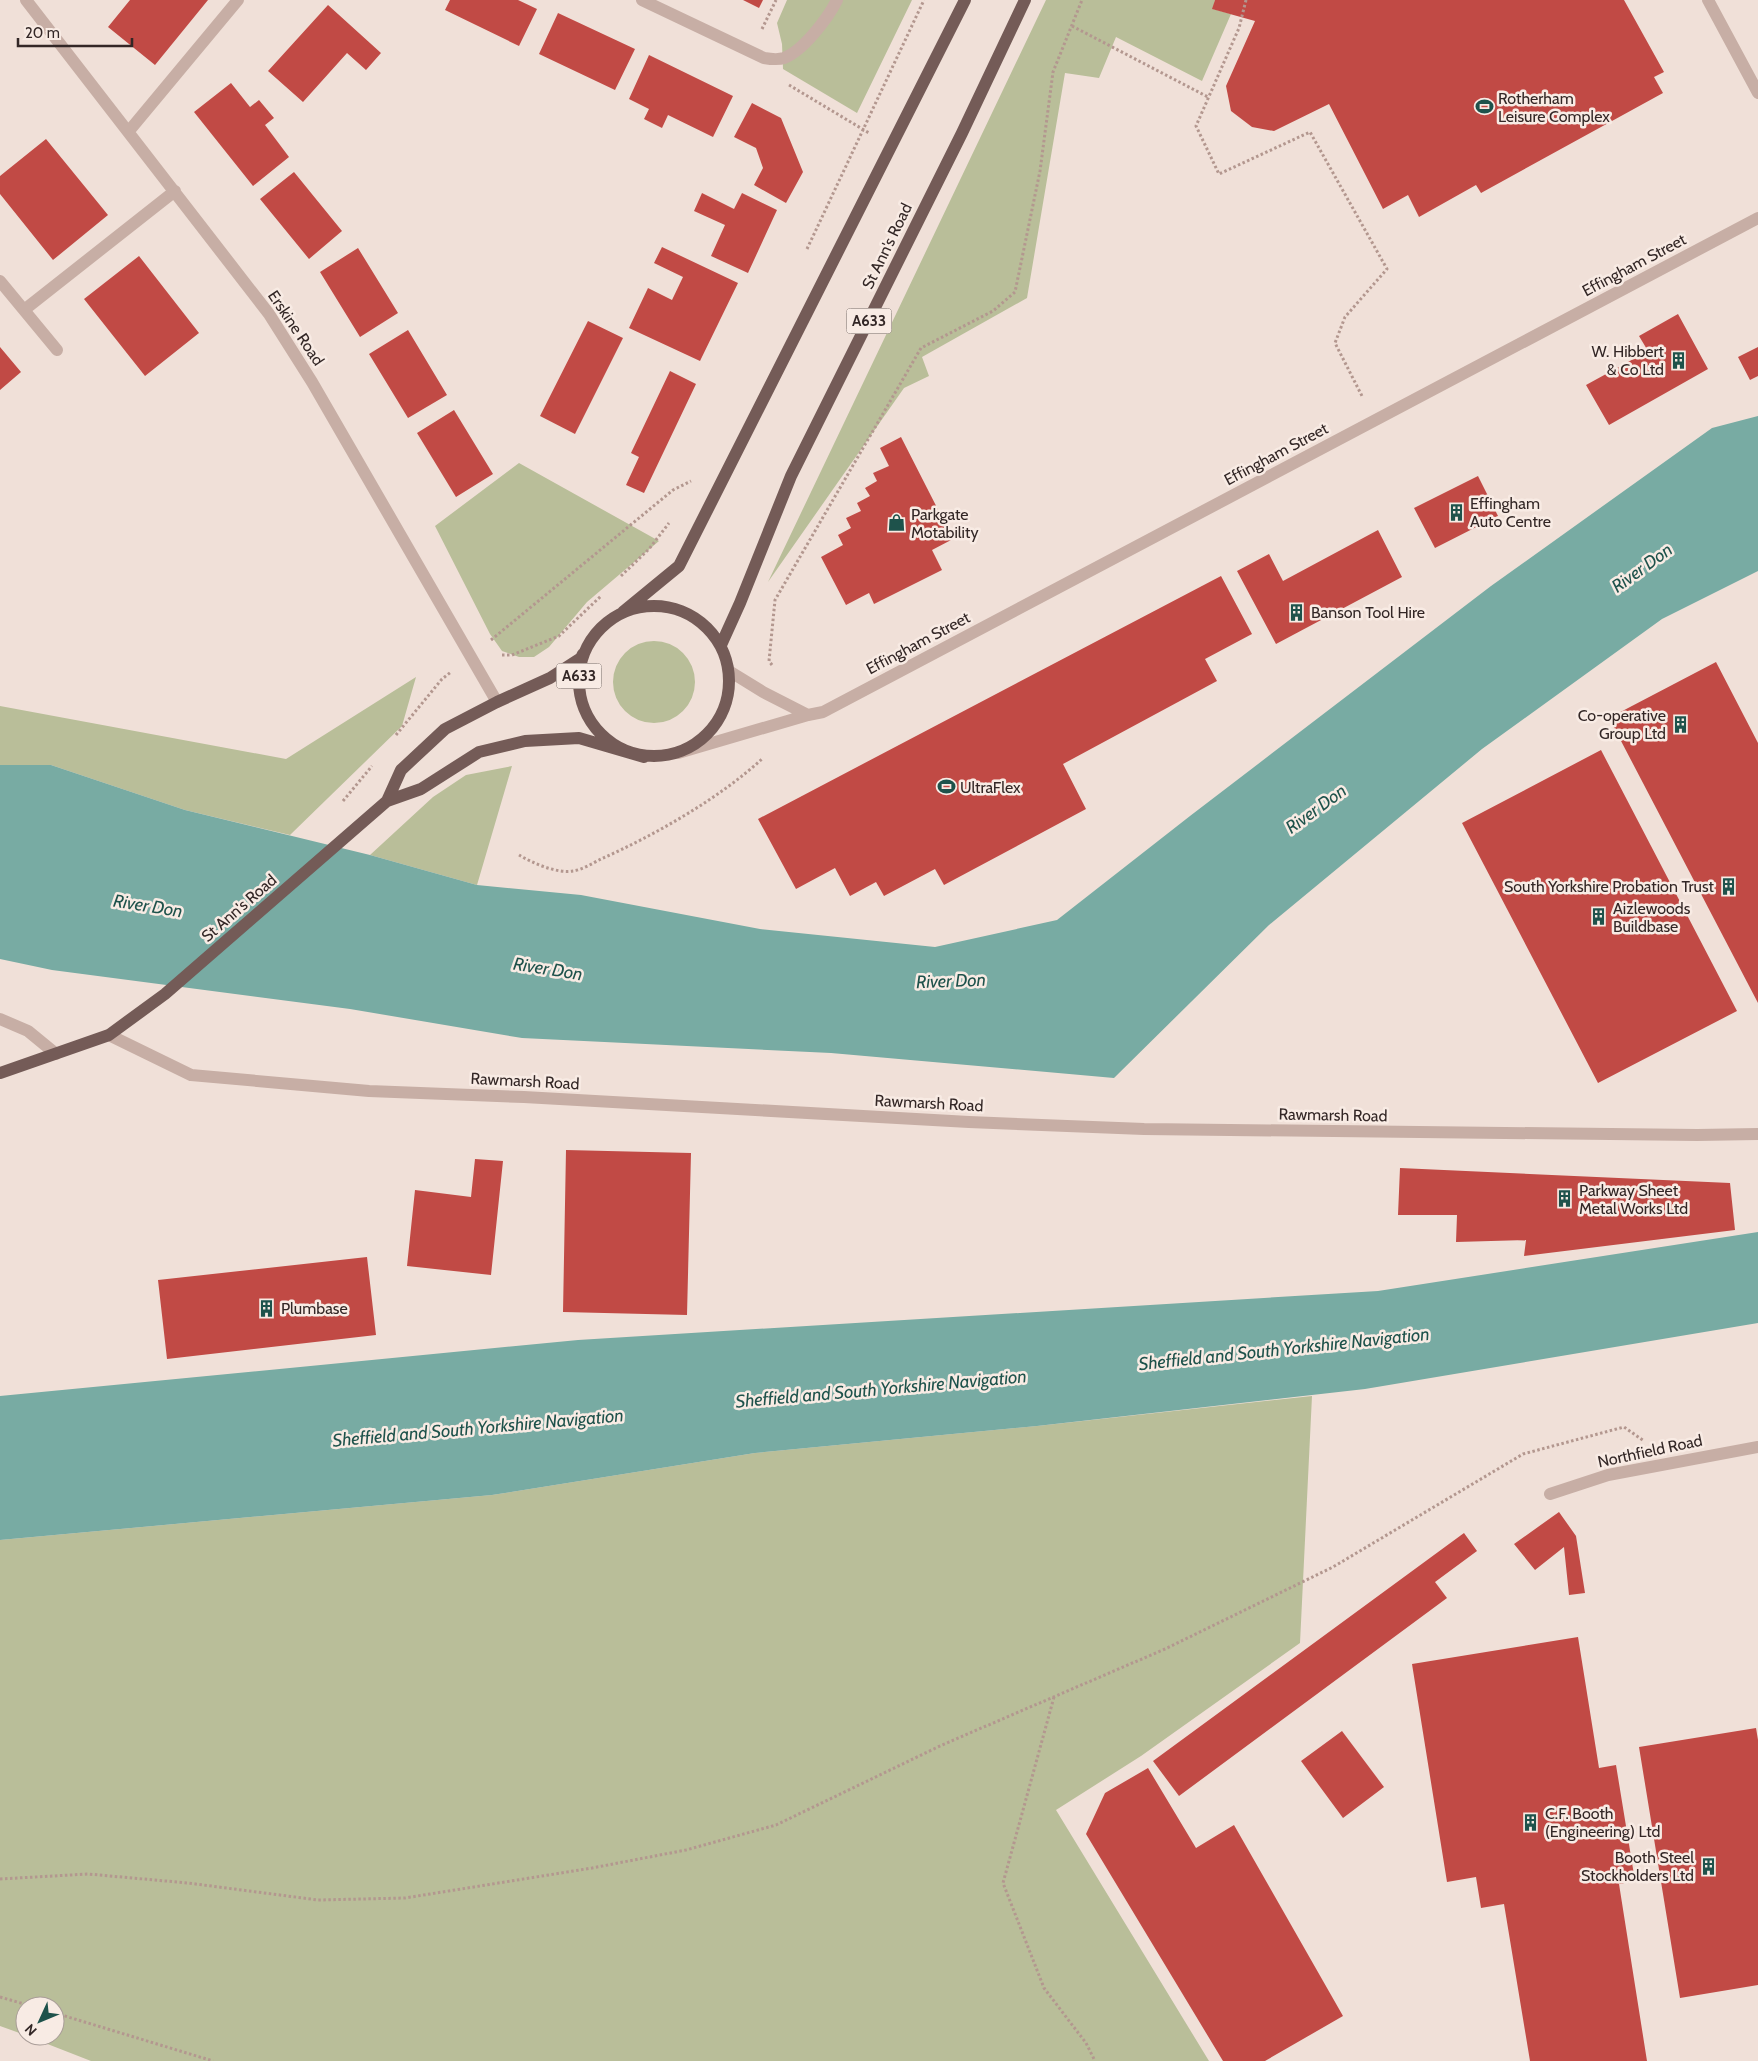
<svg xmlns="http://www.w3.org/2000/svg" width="1758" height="2061" font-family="Cabin,sans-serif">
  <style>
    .green { fill: #b9be99 }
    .water { fill: #78aba3 }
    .building { fill: #c14a45 }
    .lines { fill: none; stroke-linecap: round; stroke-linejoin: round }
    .path { stroke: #b3978f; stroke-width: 3; stroke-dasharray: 2.5 2.5; stroke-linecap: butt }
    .minor { stroke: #c7aea5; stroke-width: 12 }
    .major { stroke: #745b57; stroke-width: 12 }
    .labels { text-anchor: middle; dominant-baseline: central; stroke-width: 5; stroke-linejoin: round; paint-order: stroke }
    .shield { fill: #f8ebe4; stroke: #6e625f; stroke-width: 1 }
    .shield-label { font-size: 15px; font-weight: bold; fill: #332726 }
    .poi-label { font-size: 16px; fill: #332726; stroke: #f8ebe4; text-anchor: start }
    .street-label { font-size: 16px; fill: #332726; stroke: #f8ebe4 }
    .water-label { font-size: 18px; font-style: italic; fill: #1e524b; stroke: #f8ebe4 }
  </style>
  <rect width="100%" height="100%" fill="#f0e0d8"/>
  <path class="green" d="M787 0H912L857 113 783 69 782 44 777 23Z
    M1046 0H1215L1213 9 1231 14 1202 81 1116 37 1099 78 1065 73 1027 298 922 357 929 376 904 388 768 582Z
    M519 463 659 541 587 602 549 647 534 657H519L502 651 490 634 435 526Z
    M613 682a41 41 0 1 1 82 0a41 41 0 1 1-82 0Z
    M416 677 402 726 290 835 185 810 51 765H0V706L286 759Z
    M512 766 477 885 370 855 433 797 466 775Z
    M1312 1396 1300 1643 1141 1756 1056 1810 1209 2061H91L27 2036H55V2006H25V2035L0 2026V1540L492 1495 755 1453 1037 1426Z"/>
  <path class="water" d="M1758 416V571L1662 619 1482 749 1269 925 1114 1078 831 1053 522 1038 350 1009 52 970 0 959V765H51L185 810 370 855 477 885 581 895 760 929 935 947 1057 920 1190 816 1491 586 1712 428Z
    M1758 1232V1323L1365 1389 1037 1426 755 1453 492 1495 0 1540V1396L578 1340 1378 1291Z"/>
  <path class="building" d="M130 0H208L155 65 108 27Z
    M450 0H518L537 9 519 46 445 10Z
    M743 0H763L759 8Z
    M1215 0H1624L1664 72 1654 77 1663 93 1481 193 1476 185 1419 217 1408 195 1383 209 1329 104 1274 131 1252 127 1231 111 1226 86 1255 21 1212 9Z
    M328 5 381 53 366 70 347 53 303 102 268 71Z
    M558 13 635 49 615 90 539 54Z
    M649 55 733 96 713 137 668 115 662 128 644 119 649 109 629 99Z
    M231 83 250 107 259 100 274 118 265 125 289 157 253 186 194 112Z
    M752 103 781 118 803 172 786 203 754 185 763 168 756 148 734 137Z
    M46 139 108 215 53 260 0 194V176Z
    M294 172 342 231 309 259 260 199Z
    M702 193 734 209 742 193 777 210 748 273 711 256 725 225 694 211Z
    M662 247 738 283 700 361 629 328 648 288 672 300 683 277 654 263Z
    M358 248 398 313 360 337 320 272Z
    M139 256 199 333 145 376 84 299Z
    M1678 314 1708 369 1609 425 1586 385 1648 351 1639 336Z
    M588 321 623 338 575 434 540 416Z
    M408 330 447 395 408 418 369 354Z
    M0 347 21 372 0 390Z
    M1758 347V376L1750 380 1738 357Z
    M670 371 696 384 644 493 626 485 639 457 631 453Z
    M454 410 493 474 456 497 417 433Z
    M901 437 953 539 932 550 942 570 874 604 869 593 846 605 821 557 843 545 838 535 851 528 846 518 861 511 857 503 870 496 865 488 877 481 873 473 889 466 880 448Z
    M1478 476 1498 516 1435 548 1414 508Z
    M1378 530 1402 577 1276 644 1237 571 1269 554 1283 581Z
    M1221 576 1252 634 1205 659 1217 681 1063 764 1086 809 944 885 935 869 884 896 876 882 850 896 835 868 796 889 758 819Z
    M1716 662 1758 743V1003L1609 718Z
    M1601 750 1737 1011 1598 1083 1462 823Z
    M566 1150 691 1153 687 1315 563 1312Z
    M475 1159 503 1161 491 1275 407 1266 415 1190 471 1197Z
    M1400 1168 1730 1183 1735 1230 1524 1256 1526 1240 1456 1242 1457 1215H1398Z
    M367 1257 376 1335 167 1359 158 1280Z
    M1559 1512 1576 1536 1585 1593 1569 1595 1564 1547 1535 1570 1514 1544Z
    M1464 1533 1477 1551 1435 1582 1447 1598 1179 1796 1153 1761Z
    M1578 1637 1599 1768 1616 1765 1635 1881 1619 1884 1647 2061H1530L1504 1904 1481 1908 1476 1877 1447 1882 1412 1664Z
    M1756 1728 1758 1740V1985L1680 1998 1639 1747Z
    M1342 1731 1384 1787 1343 1818 1301 1761Z
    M1148 1768 1196 1848 1234 1825 1343 2016 1265 2061H1223L1086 1834 1105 1793Z"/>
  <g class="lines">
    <path class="path" d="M1246 0 1239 28 1196 126 1219 174 1310 132 1387 269 1345 317 1335 343 1362 396
      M1072 26 1208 97
      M762 29 776 0
      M789 85 869 133
      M807 249 924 0
      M621 576 649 549 669 523
      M491 640 673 490 691 481
      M502 655H512L559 636 601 596
      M772 665 769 661 775 600 921 348 993 311 1015 292 1040 171 1053 72 1082 0
      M396 735 442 679 451 672
      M343 801 372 766
      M519 855C532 863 558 874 573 871 582 870 593 863 601 859 655 835 720 798 763 758
      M1054 1697 1003 1883 1044 1988 1086 2043 1095 2061
      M0 1879 88 1874 188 1883 318 1900 405 1898 592 1868 686 1850 776 1825 942 1745 1165 1649 1333 1567 1523 1454 1624 1427 1644 1441
      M0 1997 31 2006
      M55 2013 213 2061"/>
    <path class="minor" d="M26 0 269 314 312 382 497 702
      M642 0 764 58C770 59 778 60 784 58 803 51 828 18 837 0
      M1708 0 1758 93
      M129 131 238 0
      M0 281 57 350
      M24 310 175 191
      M808 715 823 712 1758 218
      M678 753 808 715 763 692 729 671
      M0 1019 28 1031 56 1054
      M109 1035 191 1075 369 1091 524 1097 969 1122 1144 1129 1697 1135 1758 1134
      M1550 1494 1608 1475 1758 1447"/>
    <path class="major" d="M579 681a75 75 0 1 1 150 0a75 75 0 1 1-150 0Z
      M623 612 679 566 965 0
      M721 645 740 603 791 476 962 133 1025 0
      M387 801 401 770 445 729 497 702 550 678 581 658 583 654
      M0 1073 109 1035 165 994 387 801 421 789 479 752 525 741 579 738 644 757"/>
  </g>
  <defs>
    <symbol id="stadium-bare" viewBox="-9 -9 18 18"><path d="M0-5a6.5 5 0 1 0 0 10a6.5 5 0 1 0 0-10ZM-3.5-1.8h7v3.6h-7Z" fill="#1e524b" stroke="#f8ebe4" stroke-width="2.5" paint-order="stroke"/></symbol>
    <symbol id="building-bare" viewBox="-9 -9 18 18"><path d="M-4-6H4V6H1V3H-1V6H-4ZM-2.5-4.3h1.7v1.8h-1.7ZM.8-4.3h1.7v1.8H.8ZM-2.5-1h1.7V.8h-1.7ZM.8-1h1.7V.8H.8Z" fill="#1e524b" stroke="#f8ebe4" stroke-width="2.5" paint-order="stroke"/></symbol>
    <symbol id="shop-bare" viewBox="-9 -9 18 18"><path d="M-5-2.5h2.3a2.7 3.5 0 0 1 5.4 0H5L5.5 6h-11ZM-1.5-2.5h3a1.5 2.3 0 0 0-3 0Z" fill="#1e524b" stroke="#f8ebe4" stroke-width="2.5" paint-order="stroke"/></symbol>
  </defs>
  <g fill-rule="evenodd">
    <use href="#stadium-bare" x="1472" y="94" width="25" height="25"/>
    <use href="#building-bare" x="1666" y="348" width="25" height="25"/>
    <use href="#building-bare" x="1444" y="500" width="25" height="25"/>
    <use href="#shop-bare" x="884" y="510" width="25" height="25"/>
    <use href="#building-bare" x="1284" y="600" width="25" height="25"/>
    <use href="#building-bare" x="1668" y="712" width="25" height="25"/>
    <use href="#stadium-bare" x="934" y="774" width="25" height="25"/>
    <use href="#building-bare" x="1716" y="874" width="25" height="25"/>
    <use href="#building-bare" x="1586" y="904" width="25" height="25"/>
    <use href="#building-bare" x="1552" y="1186" width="25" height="25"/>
    <use href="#building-bare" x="254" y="1296" width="25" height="25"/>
    <use href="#building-bare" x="1518" y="1810" width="25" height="25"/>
    <use href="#building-bare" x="1696" y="1854" width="25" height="25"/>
  </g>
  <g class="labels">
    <g class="shield">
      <rect x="846.5" y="308.5" width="45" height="25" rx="4"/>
      <rect x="556.5" y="663.5" width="45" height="25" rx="4"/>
    </g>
    <g class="shield-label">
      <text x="869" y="321">A633</text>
      <text x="579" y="676">A633</text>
    </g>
    <g class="poi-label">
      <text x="1498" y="98">Rotherham<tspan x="1498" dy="18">Leisure Complex</tspan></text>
      <text x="1664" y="351" text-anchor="end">W. Hibbert<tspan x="1664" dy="18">&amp; Co Ltd</tspan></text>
      <text x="1470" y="503">Effingham<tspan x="1470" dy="18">Auto Centre</tspan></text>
      <text x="911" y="514">Parkgate<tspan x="911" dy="18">Motability</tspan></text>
      <text x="1311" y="612">Banson Tool Hire</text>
      <text x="1666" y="715" text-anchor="end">Co-operative<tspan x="1666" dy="18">Group Ltd</tspan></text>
      <text x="960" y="787">UltraFlex</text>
      <text x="1714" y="886" text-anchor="end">South Yorkshire Probation Trust</text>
      <text x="1613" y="908">Aizlewoods<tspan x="1613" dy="18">Buildbase</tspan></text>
      <text x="1579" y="1190">Parkway Sheet<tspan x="1579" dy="18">Metal Works Ltd</tspan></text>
      <text x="281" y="1308">Plumbase</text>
      <text x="1545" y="1813">C.F. Booth<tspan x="1545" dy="18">(Engineering) Ltd</tspan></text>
      <text x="1694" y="1857" text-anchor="end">Booth Steel<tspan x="1694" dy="18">Stockholders Ltd</tspan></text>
    </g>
    <g class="street-label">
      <text transform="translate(887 246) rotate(-64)">St Ann's Road</text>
      <text transform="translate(1634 265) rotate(-28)">Effingham Street</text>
      <text transform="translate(296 328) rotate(56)">Erskine Road</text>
      <text transform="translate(1276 454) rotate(-28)">Effingham Street</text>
      <text transform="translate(918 643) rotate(-28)">Effingham Street</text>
      <text transform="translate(239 908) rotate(-41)">St Ann's Road</text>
      <text transform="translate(525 1081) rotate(3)">Rawmarsh Road</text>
      <text transform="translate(929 1103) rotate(3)">Rawmarsh Road</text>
      <text transform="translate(1333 1115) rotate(1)">Rawmarsh Road</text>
      <text transform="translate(1650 1451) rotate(-12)">Northfield Road</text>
    </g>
    <g class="water-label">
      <text transform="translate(1642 568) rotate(-36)">River Don</text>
      <text transform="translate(1316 809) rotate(-36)">River Don</text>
      <text transform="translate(148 906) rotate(9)">River Don</text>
      <text transform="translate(548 969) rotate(9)">River Don</text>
      <text transform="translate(951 981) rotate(-2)">River Don</text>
      <text transform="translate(1284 1349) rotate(-6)">Sheffield and South Yorkshire Navigation</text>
      <text transform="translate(881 1389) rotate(-5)">Sheffield and South Yorkshire Navigation</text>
      <text transform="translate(478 1428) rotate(-5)">Sheffield and South Yorkshire Navigation</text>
    </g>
  </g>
  <g transform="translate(40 2021) rotate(226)"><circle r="24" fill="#f8ebe4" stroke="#a99d98"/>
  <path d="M0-4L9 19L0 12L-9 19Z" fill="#1e524b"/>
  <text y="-8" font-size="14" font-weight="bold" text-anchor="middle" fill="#332726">N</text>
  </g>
  <path d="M18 38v8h114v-8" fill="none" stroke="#332726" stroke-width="2.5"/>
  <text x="25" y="38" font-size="15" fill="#332726" stroke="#f8ebe4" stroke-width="4" paint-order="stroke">20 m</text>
</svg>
